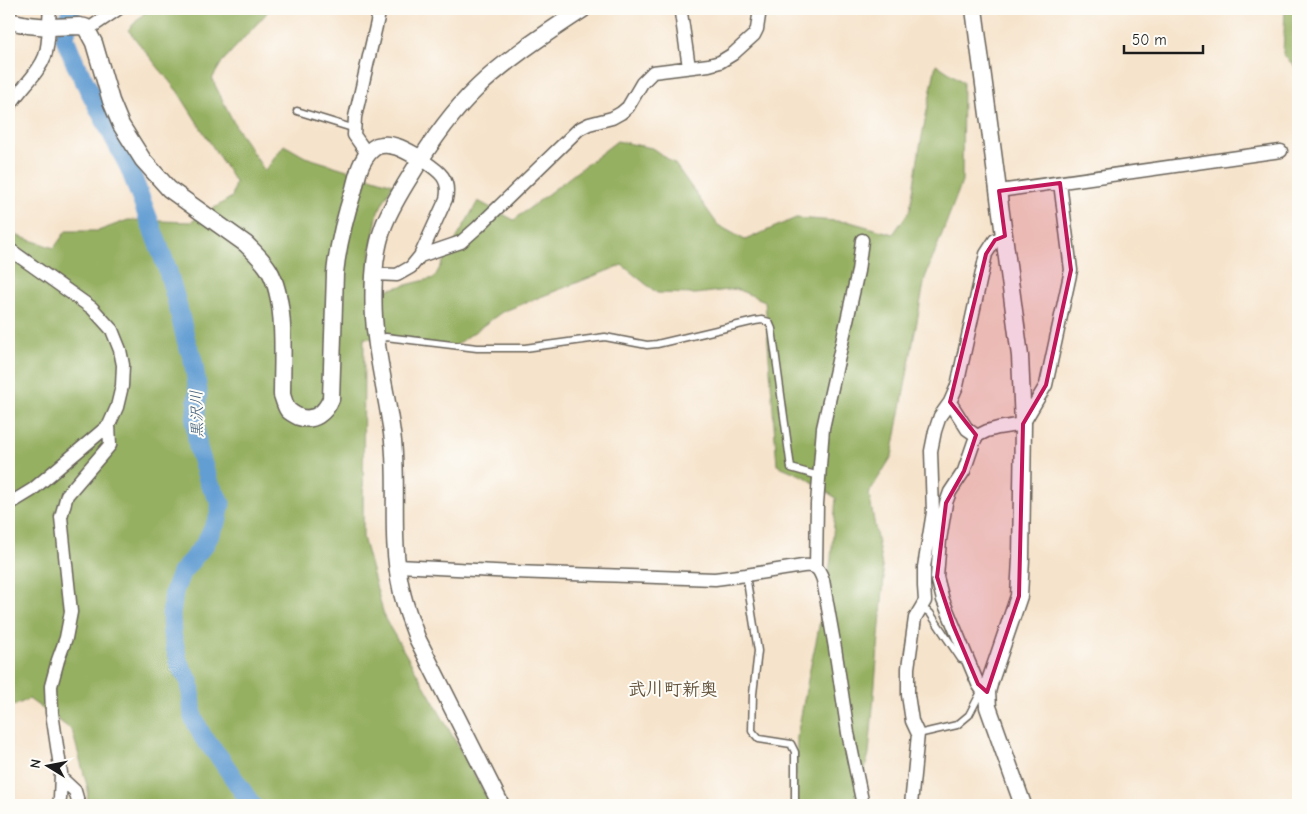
<svg xmlns="http://www.w3.org/2000/svg" width="1307" height="814" font-family="'Comic Neue','Klee One',sans-serif">
  <style>
    .forest { fill: #96b062; stroke: #59663f }
    .lines { fill: none; stroke-linecap: round; stroke-linejoin: round }
    .river { stroke: #649ed3; stroke-width: 19 }
    .service-casing { stroke: #686259; stroke-width: 9 }
    .minor-casing { stroke: #686259; stroke-width: 15 }
    .tertiary-casing { stroke: #686259; stroke-width: 19 }
    .service { stroke: #fff; stroke-width: 6 }
    .minor { stroke: #fff; stroke-width: 12 }
    .tertiary { stroke: #fff; stroke-width: 16 }
    .marked { fill: #c2185b; fill-opacity: 0.2; stroke: #c2185b; stroke-width: 4; stroke-linejoin: round }
    .labels { text-anchor: middle; dominant-baseline: central; stroke-width: 4; stroke-linejoin: round; paint-order: stroke }
    .water-label { font-size: 16px; font-style: italic; fill: #405d78; stroke: #fdfcf7 }
    .quarter-label { font-size: 18px; font-weight: bold; fill: #64533c; stroke: #fdfcf7 }
  </style>
  <rect width="100%" height="100%" fill="#fdfcf7"/>
  <filter id="ink" filterUnits="userSpaceOnUse"><feTurbulence type="fractalNoise" baseFrequency=".02" numOctaves="2"/><feDisplacementMap in="SourceGraphic" scale="10" xChannelSelector="R" yChannelSelector="G"/><feConvolveMatrix kernelMatrix="1 2 1 2 8 2 1 2 1" color-interpolation-filters="sRGB"/></filter>
  <filter id="wash" filterUnits="userSpaceOnUse"><feTurbulence type="fractalNoise" baseFrequency=".0096" numOctaves="4" result="noise"/><feDisplacementMap in="SourceGraphic" scale="20" xChannelSelector="R" yChannelSelector="G"/><feGaussianBlur stdDeviation="1.12" result="paint"/><feColorMatrix in="noise" values="0 0 0 0 0 0 0 0 0 0 0 0 0 0 0 0 0 1.4 0 .05"/><feComposite in="paint" operator="in"/></filter>
  <g filter="url(#wash)">
    <rect width="100%" height="100%" fill="#f6e3cb"/>
    <path class="forest" d="M148 9H269L265 15 222 62 212 79 237 129 265 171 284 145 305 157 393 184 378 212 371 248 369 287 382 291 434 278 478 201 514 220 617 141 652 148 675 164 718 225 745 240 796 218 850 222 893 234 910 210 919 152 936 64 963 82 962 182 925 278 892 456 869 493 884 578 869 754 855 805H795L797 736 811 664 817 637 831 559 836 498 805 477 777 465 765 301 736 289 696 294 657 293 622 265 502 312 455 346 364 338 363 537 385 619 428 692 491 805H87L88 789 72 730 29 699 9 708V407L13 382 9 361V233L54 248 66 231H98L128 220 191 222 232 197 235 182 178 92 128 30Z
      M1285 9H1298V70L1283 54Z"/>
    <g class="lines">
      <path class="river" d="M71 9 65 38 75 63 129 167 167 268 177 303 186 340 193 360 198 391 195 423 198 448 209 483 221 503 218 519 205 544 181 573 174 592 171 615 172 634 179 664 190 682 193 717 203 737 220 758 252 805"/>
    </g>
  </g>
  <g filter="url(#ink)">
    <g class="lines">
      <defs>
        <path id="service" d="M297 111 349 127 355 128
          M378 339 386 337 477 348H525L605 337 647 345 657 344 755 321 762 320 769 322 772 329 791 468 819 476
          M746 575 758 651 753 694 752 731 759 739 791 744 795 752V805
          M922 608 930 613 961 659 965 660
          M918 734 957 725 969 715 982 690"/>
        <path id="minor" d="M682 9 681 13 689 67
          M87 30 118 9
          M9 107C19 89 38 75 45 56 50 40 48 25 50 9
          M368 155 354 135 355 117 380 9
          M999 191 1281 151
          M9 249 92 308 112 330 120 350 123 365 122 386 117 407 109 425 110 445 67 495 61 517 71 612 66 638 58 660 51 686 52 713 61 773 60 799 58 805
          M420 256 461 242 478 227 579 129 589 124 612 118 621 113 628 107 642 83 653 72 709 65 720 62 733 54 754 35 757 29 760 9
          M374 274 397 275 411 267 420 256 446 199C451 177 437 170 421 159
          M950 402 967 429 977 436
          M9 504 32 490 109 425
          M398 566 514 572 715 579 746 575 803 566C816 565 819 568 823 580L835 648 848 733 863 805
          M816 567 817 504 823 428 858 271 862 240
          M987 692 982 690 978 684 943 600 937 577 940 540 946 503 950 492 964 471 974 442 977 436 987 431 998 428 1023 424 1046 385 1071 270 1060 183
          M61 778 75 791 79 805
          M911 805 918 734 912 721 908 695V668L915 618 925 601 924 586V567L933 512 931 451 935 431 940 416 950 402 957 386 986 254 995 240 1005 236"/>
        <path id="tertiary" d="M974 9 1020 356 1023 424 1021 559 1019 596 990 681 987 692 988 707 1023 805
          M9 21 28 25 49 27 79 26 85 27 87 30 94 43 111 101 121 125 143 160 169 189 246 244C254 252 263 260 269 270 287 301 282 359 282 395 284 400 285 406 288 410 291 413 295 415 299 417 314 422 325 413 331 399L335 273C338 244 345 217 354 189 356 181 358 171 362 163 365 157 371 149 377 146 393 141 408 152 421 159
          M501 805 417 638C411 621 404 605 401 588 390 540 398 489 393 441 389 406 380 372 376 337 373 317 373 296 374 276 375 258 378 241 384 225 391 207 401 191 411 175 429 145 452 112 477 88 509 57 547 33 583 9"/>
      </defs>
      <use href="#service" class="service-casing"/>
      <use href="#minor" class="minor-casing"/>
      <use href="#tertiary" class="tertiary-casing"/>
      <use href="#service" class="service"/>
      <use href="#minor" class="minor"/>
      <use href="#tertiary" class="tertiary"/>
    </g>
  </g>
  <path class="marked" d="M1060 183 1071 270 1046 385 1023 424 1019 596 987 692 978 684 953 625 937 577 946 503 964 471 976 435 950 402 986 254 995 240 1005 236 999 191Z"/>
  <g class="labels">
    <g class="water-label">
      <text transform="translate(197 414) rotate(-91)">黒沢川</text>
    </g>
    <g class="quarter-label">
      <text x="673" y="689">武川町新奥</text>
    </g>
  </g>
  <rect width="1307" height="814" fill="none" stroke="#fdfcf7" stroke-width="30"/>
  <g transform="translate(48 766) rotate(280)" stroke="#fdfcf7" stroke-width="4" paint-order="stroke">
  <path d="M0-4L9 19L0 12L-9 19Z" fill="#1c1c1c"/>
  <text y="-8" font-size="14" font-weight="bold" text-anchor="middle" fill="#1c1c1c">N</text>
  </g>
  <path d="M1124 45v8h79v-8" fill="none" stroke="#1c1c1c" stroke-width="2.5"/>
  <text x="1132" y="45" font-size="15" fill="#1c1c1c" stroke="#fdfcf7" stroke-width="4" paint-order="stroke">50 m</text>
</svg>
